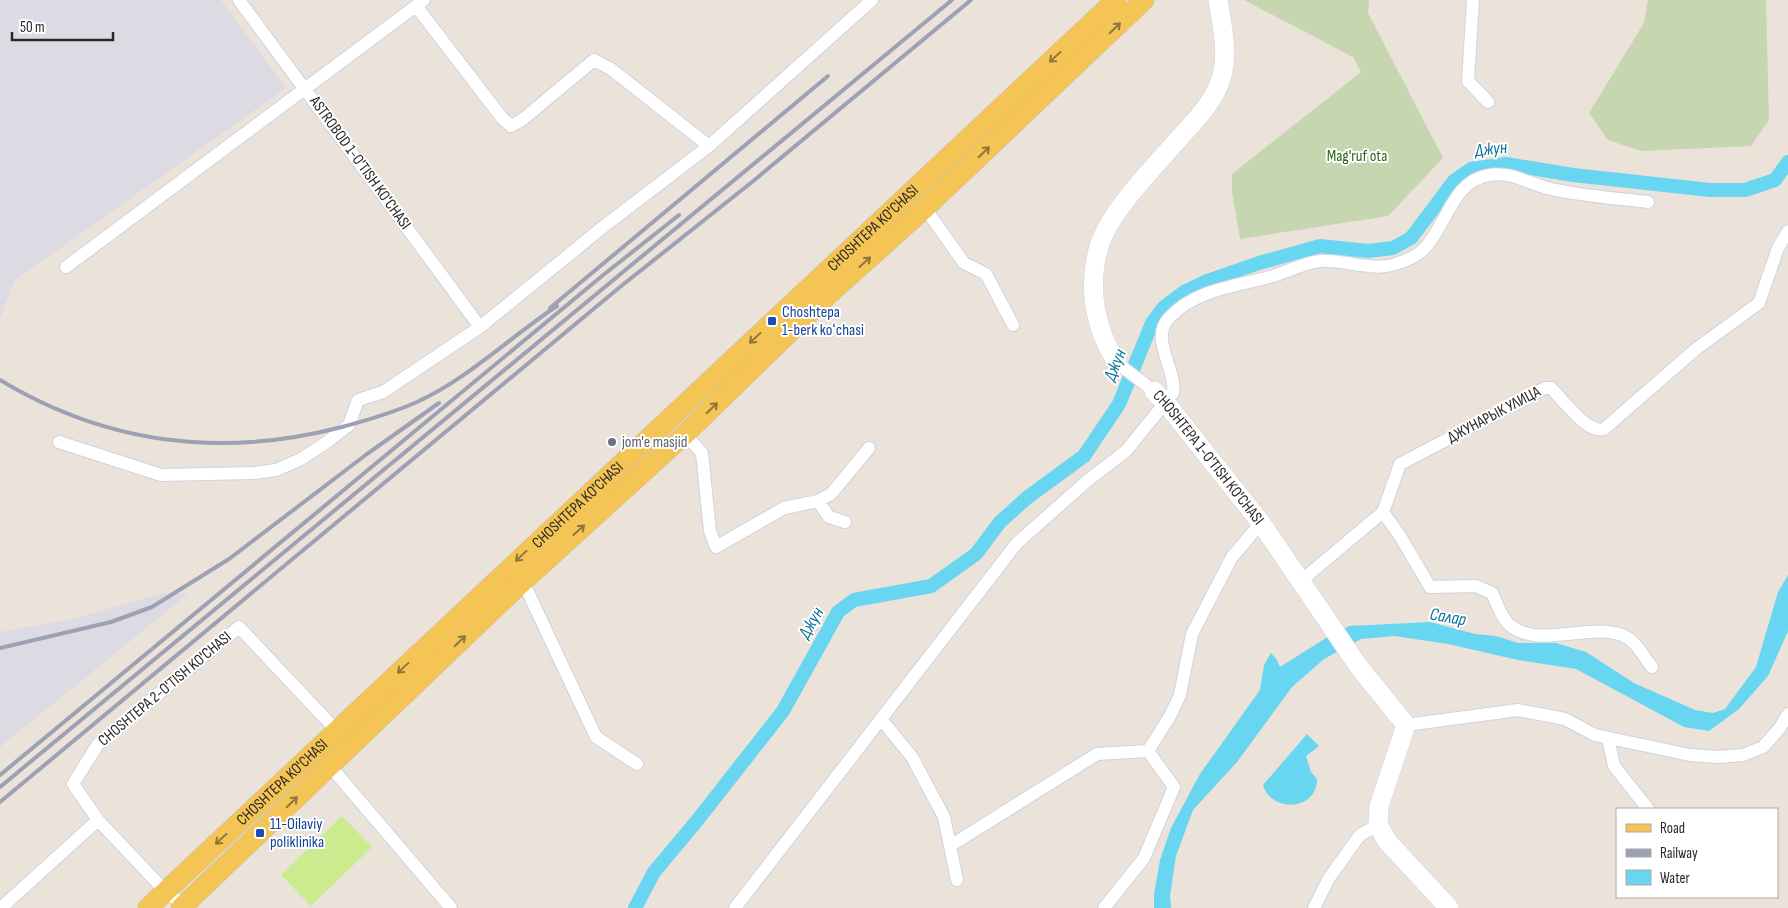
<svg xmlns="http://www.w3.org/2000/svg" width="1788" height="908" font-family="'Sofia Sans Condensed',sans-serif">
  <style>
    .industrial { fill: #dcdae3 }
    .cemetery { fill: #c5d6b0 }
    .pitch { fill: #cbec8e }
    .water { fill: #68d6f1 }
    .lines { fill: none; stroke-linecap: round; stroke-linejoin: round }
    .canal { stroke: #68d6f1; stroke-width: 14 }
    .street-casing { stroke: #ced3e2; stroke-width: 14 }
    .secondary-casing { stroke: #ced3e2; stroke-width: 20 }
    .primary-casing { stroke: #c3c3c3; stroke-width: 21 }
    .street { stroke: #fff; stroke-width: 12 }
    .secondary { stroke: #fff; stroke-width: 19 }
    .primary { stroke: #f4c455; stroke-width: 20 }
    .rail { stroke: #9ca1b3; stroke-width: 4 }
    .oneway { stroke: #8e763e }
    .transit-dot { fill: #1a4fb4; stroke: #fff; stroke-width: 2 }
    .worship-dot { fill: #6b7280; stroke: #fff; stroke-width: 2 }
    .labels { text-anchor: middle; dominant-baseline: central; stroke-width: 4; stroke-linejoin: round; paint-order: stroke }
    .park-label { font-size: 16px; fill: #2d6617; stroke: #fff }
    .street-label { font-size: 16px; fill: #282828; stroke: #fff }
    .transit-label { font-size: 16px; fill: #164399; stroke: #fff; text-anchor: start }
    .worship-label { font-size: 16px; fill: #5b616d; stroke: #fff; text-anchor: start }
    .water-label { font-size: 18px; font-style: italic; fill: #0a739a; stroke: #fff }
  </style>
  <rect width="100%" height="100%" fill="#ebe2d9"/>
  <path class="industrial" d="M0 0H221L286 88 14 281 0 318Z
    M164 593 188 594 0 747V632L69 620Z"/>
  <path class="cemetery" d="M1244 0H1369L1368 13 1443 158 1388 216 1240 239 1232 192V174L1361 72 1353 57Z
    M1648 0H1766L1769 120 1751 146 1641 151 1608 140 1589 113 1644 23Z"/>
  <path class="pitch" d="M342 816 372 847 311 906 281 875Z"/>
  <path class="water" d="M1788 575V631L1768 676 1739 709 1709 731 1684 727 1576 669 1518 660 1448 644 1394 636 1361 639 1324 659 1292 687 1237 762 1193 810 1176 856 1170 896 1171 908H1154V894L1160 860 1171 828 1200 774 1260 690 1264 665 1271 653 1277 660 1280 667 1326 638 1349 626 1430 622 1475 634 1496 636 1518 643H1556L1586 652 1634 683 1695 710 1713 713 1725 709 1756 667 1778 592Z
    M1307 734 1319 746 1306 756 1311 772 1317 779C1317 812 1270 812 1263 785Z"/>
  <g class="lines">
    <path class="canal" d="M635 908 654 872 696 822 783 711 838 612 854 600 931 586 976 554 1000 522 1028 497 1084 456 1119 404 1152 323 1164 307 1184 292 1207 281 1259 263 1320 246 1368 251 1393 248 1411 238 1454 181 1471 169 1506 164 1573 175 1710 190H1745L1775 180 1788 162"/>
    <defs>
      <path id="street" d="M239 0 480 327
        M1473 0 1468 81 1488 102
        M416 6 502 118 511 126 522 120 594 60 611 69 709 146
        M925 208 964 263 986 274 1013 325
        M66 267 424 0
        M1117 363 1154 391
        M685 434 702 453 710 531 716 547 784 508 818 501 831 494 869 448
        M59 442 161 475 254 473 276 470 301 459 324 444 349 425 358 400 383 392 480 327 603 227 709 146 872 0
        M818 501 829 517 845 522
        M1383 512 1400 536 1430 587 1476 586 1492 593C1497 603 1502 620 1511 626 1541 650 1596 619 1628 638 1637 643 1645 659 1652 667
        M1302 580 1383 512 1400 464 1545 388H1551C1563 400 1588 434 1604 429L1696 349 1759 303 1778 248 1788 231
        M519 585 527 590 596 737 637 764
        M881 719 912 757 944 817 957 880
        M1406 725 1518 710 1565 719 1595 735 1690 755 1718 757 1743 755 1763 747 1779 729 1788 714
        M1608 738 1614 766 1648 809
        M1148 751 1170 716 1180 695 1192 634 1232 557 1261 523
        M330 766 451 908
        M950 846 1097 754 1148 751
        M1 908 98 820
        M188 908 165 891 98 820 73 784 98 744 239 627 336 730
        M735 908 1017 543 1087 481 1126 451 1173 393C1177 369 1149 339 1169 318 1195 289 1238 286 1273 276 1289 271 1303 263 1320 261 1345 259 1373 273 1398 263 1408 260 1417 256 1424 249 1447 225 1452 181 1489 175 1509 171 1528 183 1547 188 1580 196 1615 198 1648 202
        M1104 908 1144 858 1174 787 1148 751
        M1314 908 1329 878 1360 835 1378 825"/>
      <g id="secondary">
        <path d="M1117 363C1095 329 1087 287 1099 247 1108 214 1152 169 1175 143 1192 123 1213 105 1221 79 1229 53 1222 26 1218 0"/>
        <path id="s1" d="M1154 391 1165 402 1261 523 1359 667 1406 725 1379 806 1378 825 1387 841 1449 908"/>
      </g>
      <g id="primary">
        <path id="s2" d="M148 908 1116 0"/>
        <path d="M181 908 519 585 685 434 828 295 925 208 1144 0"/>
      </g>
    </defs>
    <use href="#street" class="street-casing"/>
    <use href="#secondary" class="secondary-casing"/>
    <use href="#primary" class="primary-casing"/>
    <use href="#street" class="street"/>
    <use href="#secondary" class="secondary"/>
    <use href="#primary" class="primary"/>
    <path class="rail" d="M550 308 828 76
      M0 380C106 444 219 458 338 428 365 421 392 413 417 402 469 378 510 337 557 306
      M0 648 111 622 152 607 229 559 367 454 439 403
      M0 775 602 276 679 215
      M0 787 952 0
      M0 802 620 287 752 182 971 0"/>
  </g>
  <defs><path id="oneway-shaft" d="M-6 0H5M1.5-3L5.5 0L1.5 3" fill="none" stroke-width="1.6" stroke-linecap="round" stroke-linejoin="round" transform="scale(1.25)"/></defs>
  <g class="oneway">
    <use href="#oneway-shaft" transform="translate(1115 28) rotate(-44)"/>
    <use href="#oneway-shaft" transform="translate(1055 57) rotate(137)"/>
    <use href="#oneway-shaft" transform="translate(984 152) rotate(-44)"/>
    <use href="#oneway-shaft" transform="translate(865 262) rotate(-42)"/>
    <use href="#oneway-shaft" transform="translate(755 338) rotate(137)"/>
    <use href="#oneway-shaft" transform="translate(712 408) rotate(-44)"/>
    <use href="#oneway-shaft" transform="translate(579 530) rotate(-42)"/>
    <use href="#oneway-shaft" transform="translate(521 556) rotate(137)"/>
    <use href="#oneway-shaft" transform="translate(460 641) rotate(-44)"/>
    <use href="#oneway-shaft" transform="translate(403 668) rotate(137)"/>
    <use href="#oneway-shaft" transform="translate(292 802) rotate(-44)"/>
    <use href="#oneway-shaft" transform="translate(221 839) rotate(137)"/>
  </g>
  <g class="transit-dot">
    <rect x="767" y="316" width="10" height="10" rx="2.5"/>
    <rect x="255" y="828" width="10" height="10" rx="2.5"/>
  </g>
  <circle class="worship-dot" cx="612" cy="442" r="5"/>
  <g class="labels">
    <g class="park-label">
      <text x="1357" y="156">Mag'ruf ota</text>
    </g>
    <g class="street-label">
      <text transform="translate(360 163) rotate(54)">ASTROBOD 1-O'TISH KO'CHASI</text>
      <text stroke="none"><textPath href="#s2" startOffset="994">CHOSHTEPA KO'CHASI</textPath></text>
      <text transform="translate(1494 415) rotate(-28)">ДЖУНАРЫК УЛИЦА</text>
      <text stroke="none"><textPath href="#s1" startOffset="86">CHOSHTEPA 1-O'TISH KO'CHASI</textPath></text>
      <text stroke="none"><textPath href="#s2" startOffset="589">CHOSHTEPA KO'CHASI</textPath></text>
      <text transform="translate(165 689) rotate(-40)">CHOSHTEPA 2-O'TISH KO'CHASI</text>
      <text stroke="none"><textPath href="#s2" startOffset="184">CHOSHTEPA KO'CHASI</textPath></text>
    </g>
    <g class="transit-label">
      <text x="782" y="312">Choshtepa<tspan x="782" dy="18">1-berk koʻchasi</tspan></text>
      <text x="270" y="824">11-Oilaviy<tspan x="270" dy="18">poliklinika</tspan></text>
    </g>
    <g class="worship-label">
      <text x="622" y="442">jom'e masjid</text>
    </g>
    <g class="water-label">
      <text transform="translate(1491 149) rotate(-6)">Джун</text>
      <text transform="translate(1115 365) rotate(-68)">Джун</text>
      <text transform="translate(1448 617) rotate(10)">Салар</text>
      <text transform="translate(811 623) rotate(-60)">Джун</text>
    </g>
  </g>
  <rect x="1616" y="808" width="162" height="90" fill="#ffffff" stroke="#a9a9a9"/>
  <rect x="1626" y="824" width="25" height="8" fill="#f4c455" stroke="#a9a9a9"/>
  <text x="1660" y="833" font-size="15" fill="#282828">Road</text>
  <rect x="1626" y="849" width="25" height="8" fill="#9ca1b3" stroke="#a9a9a9"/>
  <text x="1660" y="858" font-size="15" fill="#282828">Railway</text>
  <rect x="1626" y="870" width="25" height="15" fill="#68d6f1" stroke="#a9a9a9"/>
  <text x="1660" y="883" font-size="15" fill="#282828">Water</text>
  <path d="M12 32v8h101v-8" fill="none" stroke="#282828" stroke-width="2.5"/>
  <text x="20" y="32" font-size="15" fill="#282828" stroke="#ffffff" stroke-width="4" paint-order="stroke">50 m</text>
</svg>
